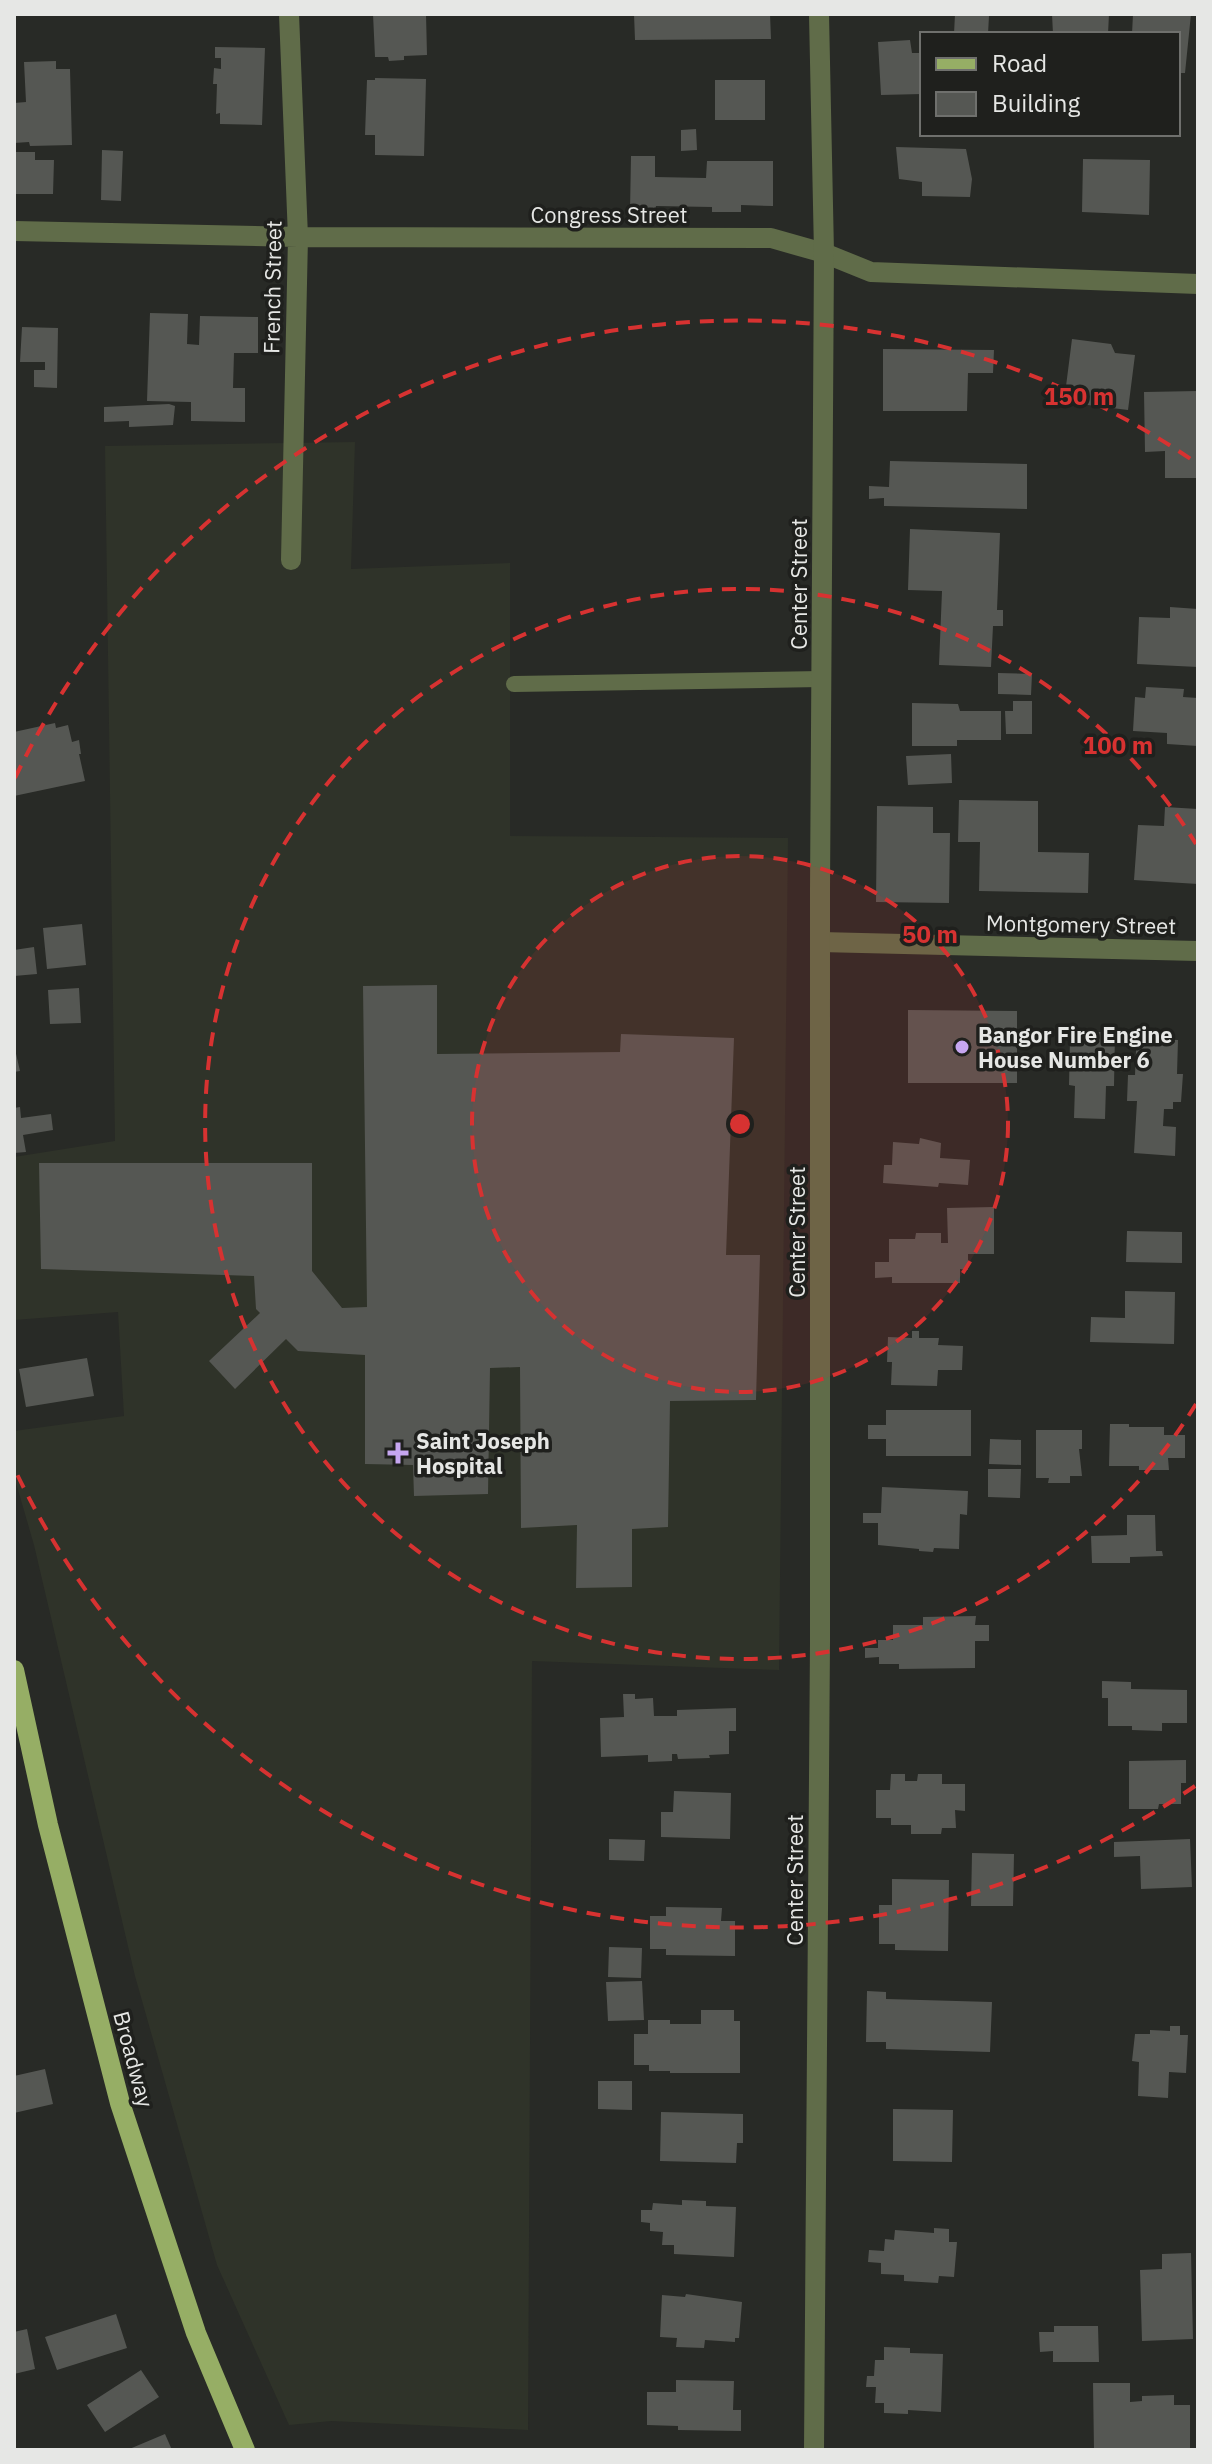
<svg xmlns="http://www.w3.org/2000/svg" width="1212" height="2464" font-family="'IBM Plex Sans',sans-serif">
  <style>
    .built { fill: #2f3329 }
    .building { fill: #555753 }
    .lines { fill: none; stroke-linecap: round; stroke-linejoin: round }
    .service { stroke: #606c49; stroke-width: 16 }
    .minor { stroke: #606c49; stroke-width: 20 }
    .tertiary { stroke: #606c49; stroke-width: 20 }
    .primary { stroke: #96ae65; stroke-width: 20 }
    .ring { fill: none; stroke: #d73231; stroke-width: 4; stroke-dasharray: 14 10 }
    .poi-dot { fill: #c6a6f0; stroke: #1f201d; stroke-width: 3 }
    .labels { text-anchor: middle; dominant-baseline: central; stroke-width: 7; stroke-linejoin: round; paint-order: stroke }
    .street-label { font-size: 22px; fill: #e6e7e5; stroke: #1f201d }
    .poi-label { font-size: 22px; font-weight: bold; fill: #e6e7e5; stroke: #1f201d; text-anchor: start }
    .centre { fill: #d73231; stroke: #1f201d; stroke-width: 4 }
    .ring-label { font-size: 24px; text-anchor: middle; font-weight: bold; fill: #d73231; stroke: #1f201d; stroke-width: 7; stroke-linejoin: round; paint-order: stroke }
  </style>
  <rect width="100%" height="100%" fill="#282a26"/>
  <path class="built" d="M355 442 351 569 510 563V836L788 838 779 1670 532 1661 528 2430 331 2421 289 2425 217 2265 135 1976 34 1545 14 1476V1431L124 1416 118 1312 14 1320V1157L115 1141 105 446Z"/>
  <path class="building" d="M373 14H426L427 55 404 56V60L389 61 388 57H375Z
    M634 14H770L771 39 635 40Z
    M955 14 989 16 988 34H954Z
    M1052 14H1109L1108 34H1053Z
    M1133 14H1191L1185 73H1178V34H1132Z
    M910 40 912 53H922V94L881 95 878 42Z
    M215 47 265 48 262 125 220 124V113L216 114 217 84H213L214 68 221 69V58H215Z
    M56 61V69H70L72 145 30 146 29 142 14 143V103L26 102 24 62Z
    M375 78 426 79 424 156 375 155V135H365L367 80H375Z
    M715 80H765V120H715Z
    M696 129 697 150 681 151V130Z
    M896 147 966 149 972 179 970 197 922 196V182L899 179Z
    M102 150 123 151 121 201 101 200Z
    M14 152H35V160H54L53 194H14Z
    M631 156H655V177L706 178 707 161H773V206L741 205V212H712V207L656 206 655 211H630Z
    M1083 159 1150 160 1149 215 1082 212Z
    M150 313 188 314 187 344 199 345 200 316 258 317V353H234L233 388H245V422L191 421V402L147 401Z
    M22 327 58 328 57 388 34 387V370H45V362H20Z
    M1072 339 1111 344 1115 353 1135 355 1128 410 1064 402Z
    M883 349 994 350 993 373H968L967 411H883Z
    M1198 391V478H1165V451L1145 452 1144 392Z
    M169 404 175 406 173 425 129 427V421L104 422V407Z
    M890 461 1027 464V509L884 506V498L869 499V486L889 487Z
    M910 529 1000 533 997 610H1003V626H993L991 667 939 665 942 591 908 590Z
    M1170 607 1198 609V667L1137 664 1139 617 1170 618Z
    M998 673 1032 674 1031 695 998 694Z
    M1146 687 1184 689 1183 697 1198 698V746L1167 744V733L1133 731 1135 697 1145 698Z
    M1013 701H1032V734H1006L1005 711H1013Z
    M912 703 958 704 960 711H1001V740H957V746H912Z
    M55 723 56 728 68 725 72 742 79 740 81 754H79L85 781 14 796V732Z
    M951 754 952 783 908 785 906 756Z
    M959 800 1038 801V852L1089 853 1088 893 979 891 980 842H958Z
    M877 806 933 807V833H950L949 903 876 902Z
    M1165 807 1198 809V884L1134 880 1138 825 1164 826Z
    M82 924 86 965 47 969 43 928Z
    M34 947 37 974 14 976V950Z
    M437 985V1054L620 1052 621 1034 734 1038 726 1255H760L756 1400 670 1401 668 1527 632 1529V1587L576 1588 577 1525 521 1528 520 1367 490 1368 488 1494 414 1496 413 1465 365 1464V1355L298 1351 286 1339 235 1389 209 1361 260 1313 256 1309 254 1276 41 1269 39 1163H312V1271L342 1308 367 1307 363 986Z
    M79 988 81 1023 50 1024 48 990Z
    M908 1010 1017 1011V1083H908Z
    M1091 1032H1115L1114 1086H1106L1105 1119 1074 1118 1075 1086 1069 1085 1070 1039 1091 1040Z
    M1132 1038 1178 1040 1177 1074H1183L1181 1102H1173V1109H1164L1163 1126 1176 1127 1175 1156 1134 1153 1137 1101H1127L1128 1075H1135L1136 1050 1131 1049Z
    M14 1045 20 1071 14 1072Z
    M20 1107 21 1118 51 1114 53 1130 23 1135 26 1152 14 1153V1108Z
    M920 1138 941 1143 940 1158 970 1160 968 1185 939 1183 938 1187 883 1183 884 1165H892L893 1142 919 1144Z
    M994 1207V1254H968V1270L960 1269V1283H892V1277L875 1278V1262H889V1239H915L916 1233H941V1243H948L947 1208Z
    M1127 1231 1182 1232V1263L1126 1262Z
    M1125 1291 1175 1292 1174 1344 1090 1342 1091 1317 1125 1318Z
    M912 1331H919V1338H939L938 1345 963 1346 962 1370H938L937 1386 891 1385 892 1362H887L888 1337 912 1338Z
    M87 1358 94 1396 26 1407 19 1369Z
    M886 1410H971V1456H886V1439H868V1425H886Z
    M1110 1424H1129V1427H1164V1435H1185V1458H1168L1169 1470H1139V1466H1109Z
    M1036 1430H1082V1449H1079L1082 1476H1070V1483H1048L1049 1478H1036Z
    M990 1439 1021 1440V1465L989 1464Z
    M988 1469H1021L1020 1498 988 1497Z
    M882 1487 968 1491 967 1515 960 1514 959 1549 934 1548 933 1552 919 1551V1549L878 1545V1523H863V1513H881Z
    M1127 1515H1155L1156 1551H1162L1163 1556 1130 1557V1563H1092L1091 1536 1127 1535Z
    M976 1616 975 1625H989V1641H975V1668L899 1669V1664H879V1657L865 1658V1648H878V1640H893V1625H923V1617Z
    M1102 1681 1131 1682V1689L1187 1690V1723H1162V1731L1132 1730V1726H1108V1698H1102Z
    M623 1694H635V1699L653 1698 654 1716H677V1710L736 1708V1731H729V1754L709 1755 710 1758 678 1759 677 1754H672V1761L648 1762V1755L601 1757 600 1718 624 1717Z
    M1186 1760V1783H1181V1804H1159L1158 1809H1129V1761Z
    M891 1774H905V1781H917L918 1774H942V1784H965V1811L955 1810 956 1828H942L941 1834H911V1825H891V1818H876V1790H890Z
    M674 1791 731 1793 730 1839 661 1837V1812H673Z
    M609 1839 645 1840 644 1861 609 1860Z
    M1190 1839 1192 1887 1141 1889 1140 1856 1114 1857V1842Z
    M972 1853 1014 1854 1013 1906H971Z
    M892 1879 949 1880 948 1951 895 1950V1944H879V1905H892Z
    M666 1907 722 1908 721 1921H735V1956L666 1955V1949H650V1916H666Z
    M609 1947 642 1948 641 1978 608 1977Z
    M642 1981 644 2020 608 2021 606 1982Z
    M867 1991 886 1992V1999L992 2002 990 2052 886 2049V2042H866Z
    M701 2010H734V2021H740V2073H670V2071H649V2065H634V2034H648V2020H670V2024H701Z
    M1170 2026H1180V2035H1188L1186 2073 1169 2072 1168 2098 1138 2096 1139 2062 1132 2061 1135 2034H1150V2030L1170 2031Z
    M45 2069 53 2104 14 2113V2076Z
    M598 2081H632V2110L598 2109Z
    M893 2109 953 2110 952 2162 893 2161Z
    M661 2112 743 2114V2143H737L736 2163 660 2161Z
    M682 2200 706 2201V2206L736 2207 734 2257 674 2254V2245H662L663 2232 650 2231V2223L641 2222V2210H652L653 2203 682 2205Z
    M934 2228 949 2229V2242H957L954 2277 939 2276 938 2283 904 2281V2275L881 2274V2263L868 2262 869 2250 884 2251 885 2239 894 2240 895 2230 934 2233Z
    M1191 2253 1193 2339 1142 2341 1140 2270 1162 2269V2254Z
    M686 2294 742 2302 739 2338H735V2342L705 2340 704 2348 676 2347 677 2338 660 2337 662 2295 685 2297Z
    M116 2314 127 2348 57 2370 45 2337Z
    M1054 2326H1098L1099 2362H1053V2351L1040 2352 1039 2332H1054Z
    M27 2329 35 2369 14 2374V2332Z
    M884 2347 910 2348V2353L943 2354 941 2412 908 2410V2414L884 2413V2403H875L876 2387H866L867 2376H874L875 2360H884Z
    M141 2370 159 2397 105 2432 87 2405Z
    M676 2380 734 2381 733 2410H741V2431L678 2430V2426L647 2425V2392H676Z
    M1093 2383H1130V2402L1142 2401V2396L1174 2395V2405H1190V2449L1094 2450Z
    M165 2434 172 2450H127Z"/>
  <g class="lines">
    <path class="service" d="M514 684 821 679"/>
    <path class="minor" d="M289 14 298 237 291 560
      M14 231 298 237 771 238 824 253 871 272 1198 284
      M820 942 1198 951"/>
    <path class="tertiary" d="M814 2450 820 1642V889L824 253 819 14"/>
    <path class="primary" d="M14 1670 48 1825 120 2103 196 2333 245 2450"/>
  </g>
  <circle cx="740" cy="1124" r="268" fill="#d73231" fill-opacity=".12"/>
  <g class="ring">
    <circle cx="740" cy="1124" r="268"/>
    <path d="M1196 1404A535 535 0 1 1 1196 844"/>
    <path d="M1195 1786A803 803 0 0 1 15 1470M15 778A803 803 0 0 1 1195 462"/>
  </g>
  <g class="poi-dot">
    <circle cx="962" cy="1047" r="8"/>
    <path d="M394 1441h8v8h8v8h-8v8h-8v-8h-8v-8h8z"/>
  </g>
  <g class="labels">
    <g class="street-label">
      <text x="609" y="214">Congress Street</text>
      <text transform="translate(272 287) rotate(-89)">French Street</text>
      <text transform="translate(798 584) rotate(-90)">Center Street</text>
      <text transform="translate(1081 924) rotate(1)">Montgomery Street</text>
      <text transform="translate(796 1232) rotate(-90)">Center Street</text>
      <text transform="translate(794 1880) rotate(-90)">Center Street</text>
      <text transform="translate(134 2059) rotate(75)">Broadway</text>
    </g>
    <g class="poi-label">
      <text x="978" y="1034">Bangor Fire Engine<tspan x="978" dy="25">House Number 6</tspan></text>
      <text x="416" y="1440">Saint Joseph<tspan x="416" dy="25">Hospital</tspan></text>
    </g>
  </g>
  <circle cx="740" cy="1124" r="12" class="centre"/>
  <g class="ring-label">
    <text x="1079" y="405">150 m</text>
    <text x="1118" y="754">100 m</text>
    <text x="930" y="943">50 m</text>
  </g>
  <rect width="1212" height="2464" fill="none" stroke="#e6e7e5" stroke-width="32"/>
  <rect x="920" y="32" width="260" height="104" fill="#1f201d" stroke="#6f706d" stroke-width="2"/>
  <rect x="936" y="58" width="40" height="12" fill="#96ae65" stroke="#6f706d" stroke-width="2"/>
  <text x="992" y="72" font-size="24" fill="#e6e7e5">Road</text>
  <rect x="936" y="92" width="40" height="24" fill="#555753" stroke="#6f706d" stroke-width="2"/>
  <text x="992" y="112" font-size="24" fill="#e6e7e5">Building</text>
</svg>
